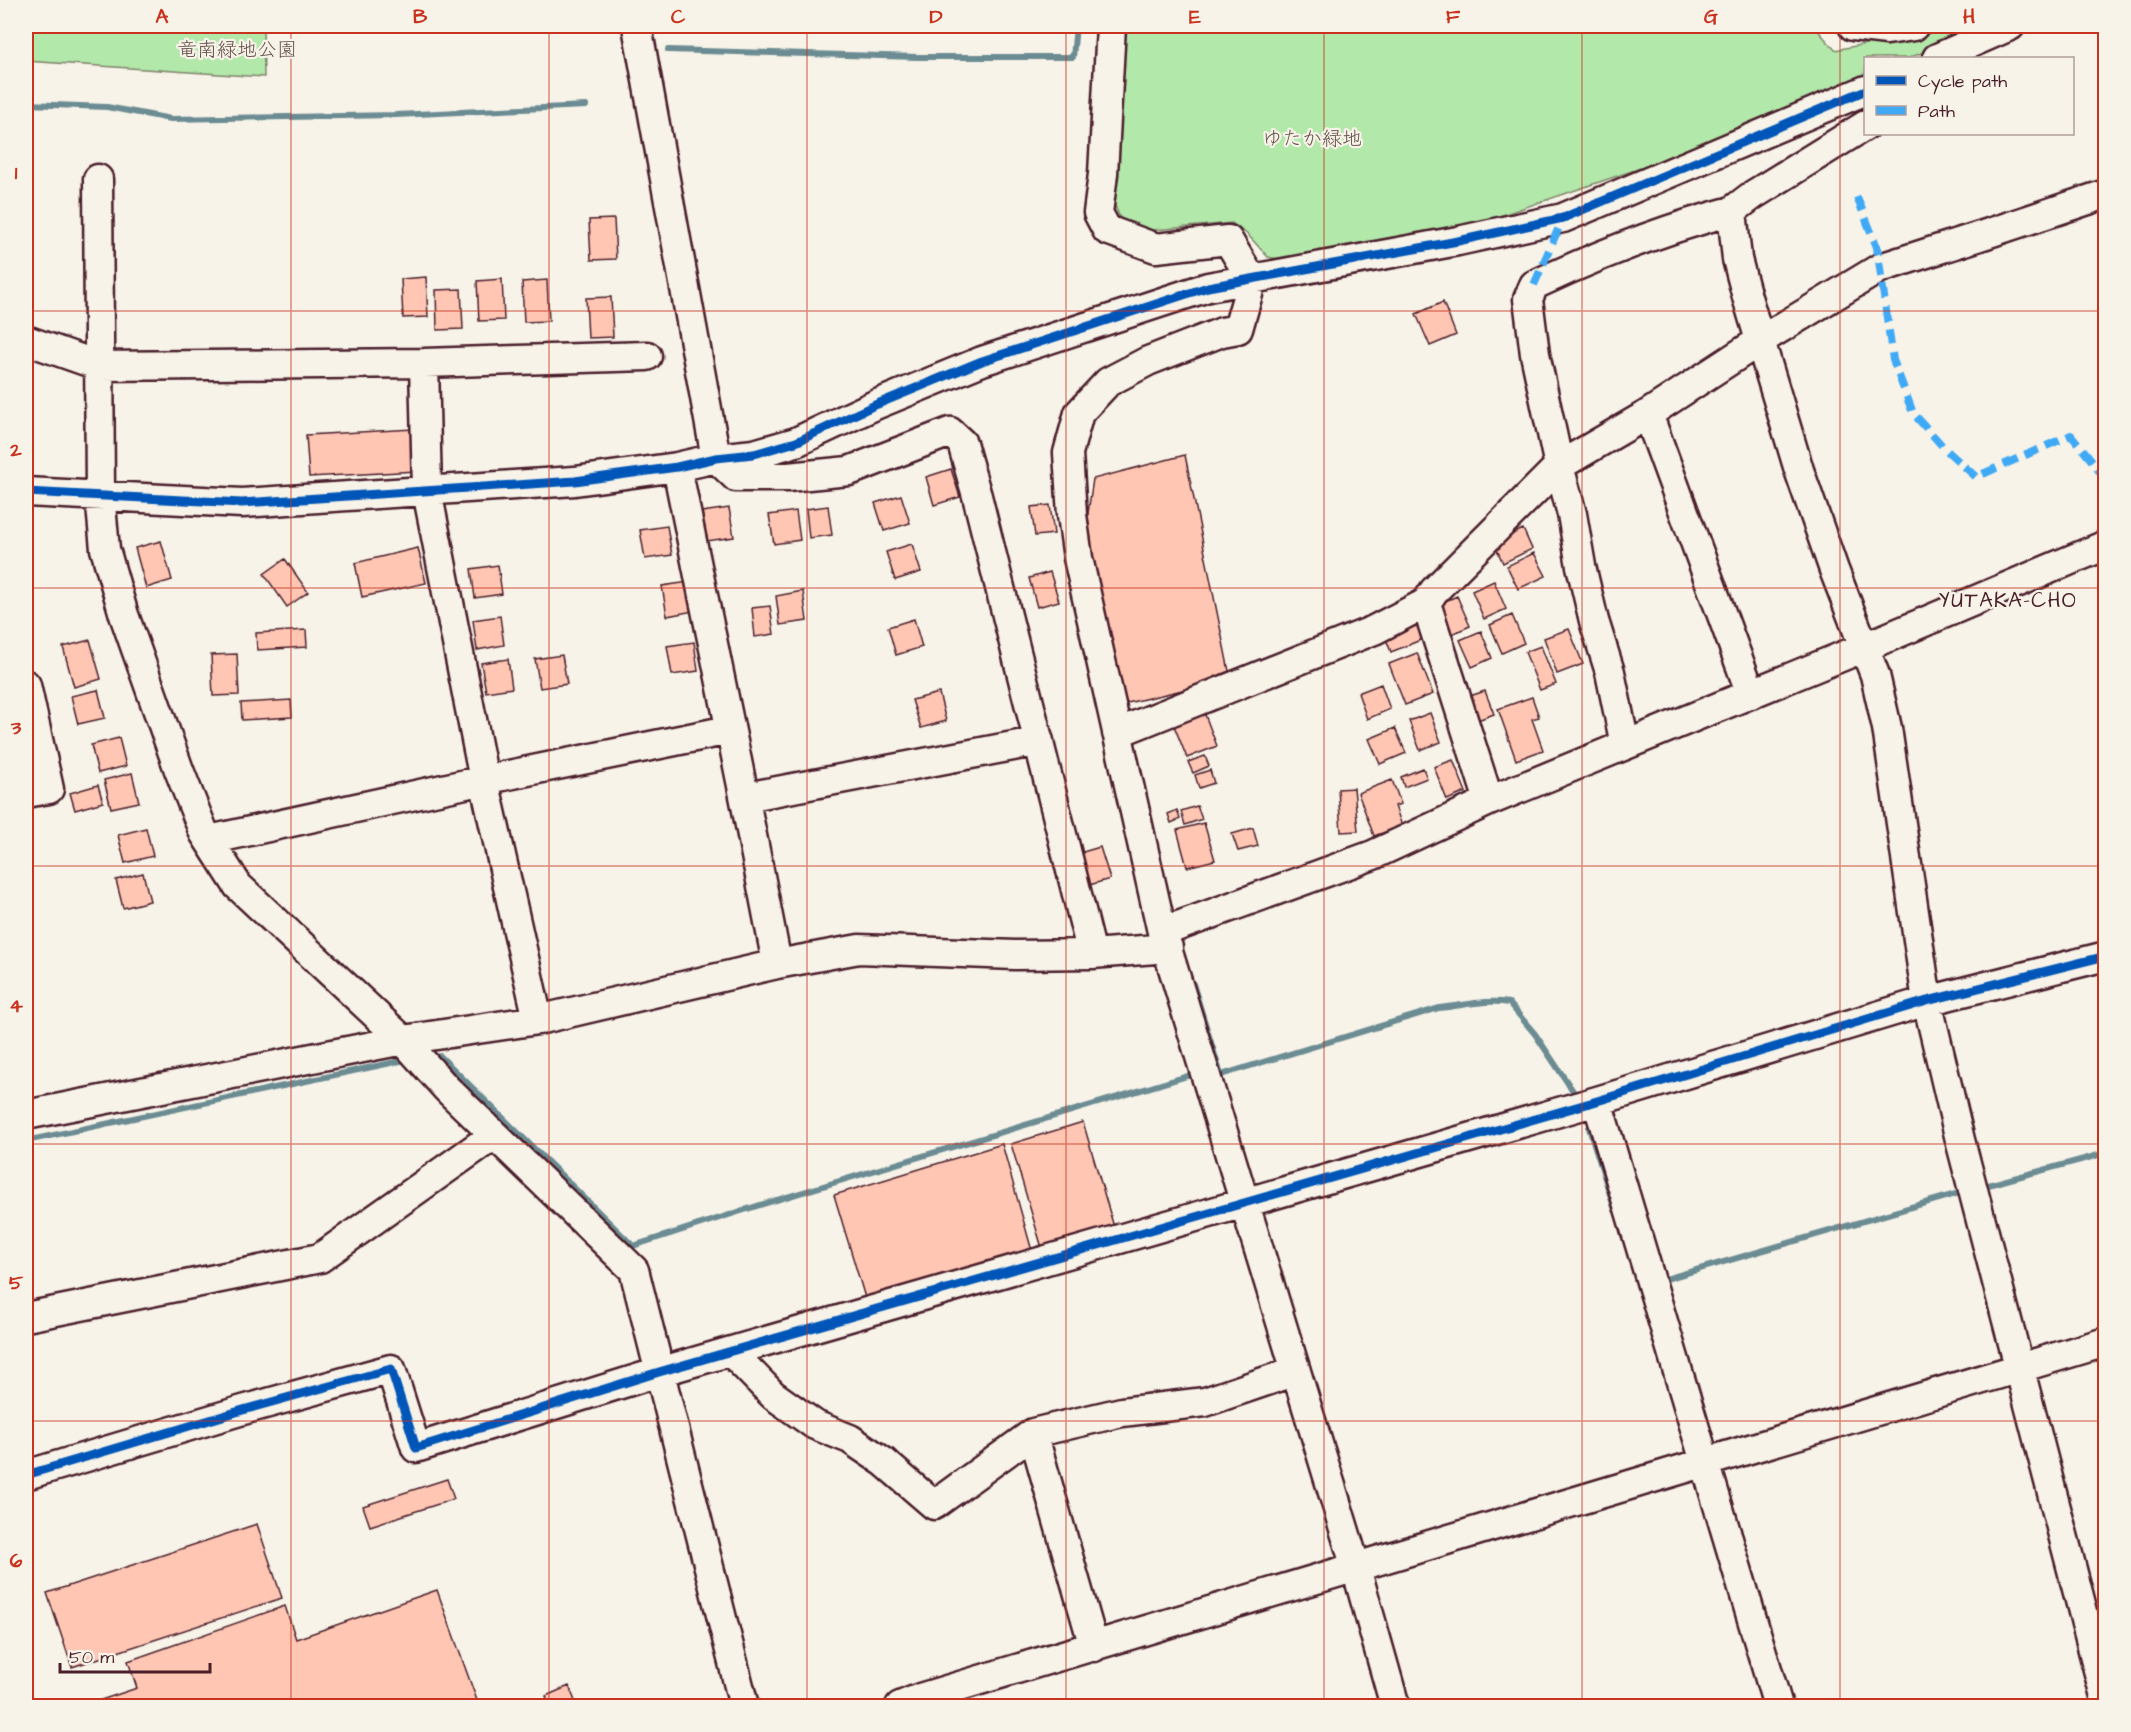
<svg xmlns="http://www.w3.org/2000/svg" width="2131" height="1732" font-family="'Architects Daughter','Klee One',sans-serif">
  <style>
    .green { fill: #b2e8aa; stroke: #7e846a; stroke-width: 1.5 }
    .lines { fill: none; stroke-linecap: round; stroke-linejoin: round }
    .stream { stroke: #6c8c93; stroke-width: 6 }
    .building { fill: #fec6b3; stroke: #4a1f2b; stroke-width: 1.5 }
    .minor-casing { stroke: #4a1f2b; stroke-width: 33 }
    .minor { stroke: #f7f3e8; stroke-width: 28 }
    .quiet { stroke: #3fa9f5; stroke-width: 8; stroke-dasharray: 15 8; stroke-linecap: butt }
    .cycleway-casing { stroke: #f7f3e8; stroke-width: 13 }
    .cycleway { stroke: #0057b8; stroke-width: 9 }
    .grid { fill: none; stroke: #c8321e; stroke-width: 1.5; stroke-opacity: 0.55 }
    .labels { text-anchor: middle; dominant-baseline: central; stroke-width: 4.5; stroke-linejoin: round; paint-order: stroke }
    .park-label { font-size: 20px; fill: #64514b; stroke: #f7f3e8 }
    .neighbourhood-label { font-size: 21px; letter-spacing: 1.5px; fill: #4a1f2b; stroke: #f7f3e8 }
    .neatline { fill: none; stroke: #c8321e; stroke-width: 2 }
    .grid-label { font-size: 20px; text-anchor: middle; font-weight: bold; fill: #c8321e }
  </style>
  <rect width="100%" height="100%" fill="#f7f3e8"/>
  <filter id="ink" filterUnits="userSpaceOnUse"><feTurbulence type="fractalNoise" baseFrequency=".0167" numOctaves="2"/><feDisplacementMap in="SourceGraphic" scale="12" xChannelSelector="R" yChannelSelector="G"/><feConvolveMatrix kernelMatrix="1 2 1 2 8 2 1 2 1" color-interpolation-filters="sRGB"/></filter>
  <g filter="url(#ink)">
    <path class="green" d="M26 26H263L264 77 26 61Z
      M1124 26H1814L1835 50 1907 36 1988 26 1909 58H1866L1865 77 1676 156 1476 224 1282 260 1268 257 1248 235 1232 223 1142 231 1120 218 1113 201Z"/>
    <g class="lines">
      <path class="stream" d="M668 50 918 57H1073L1076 26
        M26 104 107 107 171 119 396 115 586 106
        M1193 984 1221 1075 1439 1008C1463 1006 1486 999 1509 1003L1535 1034 1573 1091
        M434 1058 440 1056 633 1246 760 1205 1194 1074
        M1589 1128 1615 1210
        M26 1141 405 1060
        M1981 1187 2106 1153
        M1659 1281 1966 1191"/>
    </g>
    <path class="building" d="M614 219 616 259 591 260 589 220Z
      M426 277 428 317 403 318 401 279Z
      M502 279 504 320 479 321 477 281Z
      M547 280 549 321 524 322 522 282Z
      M461 289 463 329 437 330 436 290Z
      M611 297 613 337 588 338 586 298Z
      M1443 302 1456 335 1430 346 1416 314Z
      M414 429 417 471 309 477 306 435Z
      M1185 455 1229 671 1191 688 1123 704 1090 550 1088 513 1093 479Z
      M951 469 960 497 934 505 926 477Z
      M901 495 910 523 884 531 875 503Z
      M1050 505 1054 534 1035 536 1031 507Z
      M828 506 832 535 809 538 806 509Z
      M729 508 734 537 707 541 702 512Z
      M796 511 800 540 774 544 769 515Z
      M667 526 672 555 645 559 640 530Z
      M1523 529 1532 549 1503 563 1494 543Z
      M161 541 172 580 146 588 135 548Z
      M912 544 921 572 895 580 886 552Z
      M418 548 426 583 362 597 355 563Z
      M1534 553 1546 576 1518 589 1507 566Z
      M285 559 308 592 287 607 264 574Z
      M498 565 502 594 475 598 471 569Z
      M1050 572 1059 601 1037 607 1029 578Z
      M1494 581 1506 609 1484 619 1472 591Z
      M689 582 694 611 667 616 662 586Z
      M803 591 807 621 780 625 776 596Z
      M1457 596 1470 626 1447 636 1434 606Z
      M770 606 774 634 755 637 752 608Z
      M1512 615 1524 643 1502 653 1490 625Z
      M500 616 504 645 477 650 473 620Z
      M1415 618 1423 639 1391 652 1383 631Z
      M914 619 922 647 896 655 888 627Z
      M1569 629 1583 664 1557 674 1544 638Z
      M306 630 307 647 257 650 256 633Z
      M1481 631 1492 658 1472 667 1460 640Z
      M90 640 101 679 74 687 63 647Z
      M694 642 698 671 672 675 667 646Z
      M1541 646 1556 684 1540 690 1525 652Z
      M1417 653 1433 694 1405 705 1389 664Z
      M237 654 239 695 213 696 211 655Z
      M562 655 567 684 540 688 535 659Z
      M508 659 512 688 486 692 481 663Z
      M1381 684 1390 709 1367 719 1358 693Z
      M98 690 105 718 78 724 71 696Z
      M1485 691 1494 714 1472 722 1464 698Z
      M939 693 946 721 921 728 912 700Z
      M1532 697 1539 717 1532 719 1543 750 1516 760 1498 709Z
      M291 700 292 717 242 720 241 703Z
      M1202 707 1217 746 1187 758 1173 723Z
      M1430 713 1441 742 1420 750 1409 721Z
      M1395 728 1406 753 1380 764 1369 739Z
      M119 738 126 766 98 773 91 745Z
      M1205 756 1209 766 1193 773 1188 762Z
      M1453 760 1466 792 1447 800 1434 767Z
      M1423 768 1427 778 1404 787 1401 777Z
      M1210 770 1214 783 1199 788 1195 775Z
      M132 773 139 802 111 808 104 780Z
      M1392 780 1401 804 1395 806 1402 826 1374 836 1358 793Z
      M98 785 103 802 75 810 70 793Z
      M1354 788 1358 831 1341 832 1338 789Z
      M1197 806 1202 819 1185 825 1181 811Z
      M1177 810 1180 819 1171 823 1168 814Z
      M1204 823 1215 860 1187 867 1177 830Z
      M146 828 153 856 125 863 118 835Z
      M1253 828 1258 846 1238 851 1232 834Z
      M1100 847 1110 879 1086 886 1076 854Z
      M143 873 150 901 123 908 116 880Z
      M1083 1122 1114 1227 1042 1248 1011 1144Z
      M1002 1144 1032 1251 866 1301 834 1195Z
      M447 1479 454 1499 370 1526 363 1506Z
      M257 1524 282 1598 72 1667 47 1593Z
      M437 1590 479 1706H83L137 1688 128 1661 285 1606 296 1639Z
      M569 1686 577 1706H549L546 1696Z"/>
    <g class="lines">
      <defs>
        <path id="minor" d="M637 26 716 458 736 477H788L849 471 950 432 962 443 977 496 1092 954
          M1111 26 1103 174 1098 213 1107 230 1156 248 1228 240 1252 280 1238 329 1222 332 1148 361 1108 382 1079 413 1068 453 1072 515 1078 558 1162 932 1356 1568 1395 1706
          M1853 26 1887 30 1914 26
          M1937 58 2010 26
          M1866 125 1753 195 1732 211 1737 259 1747 297 1799 470 1834 570 1875 675 1887 728 1927 1001 1960 1140 2106 1700
          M98 179 100 495 105 549 124 615 179 770 204 833 238 886 403 1040 447 1089 634 1270 744 1706
          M26 340 100 366 424 363 647 356
          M424 363 427 491 484 780 538 1020
          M1648 414 1751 694
          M677 467C710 633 746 798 777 964
          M26 492 242 503 575 481 677 467 716 458 754 454 796 442 875 405 982 361 1208 287 1458 241 1563 218 1866 90
          M1426 603 1489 801
          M26 685 49 789 26 793
          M1117 733 1374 630 1426 603 1434 591 1559 466 1648 414 1761 340 1880 268 1983 235 2106 194
          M1625 745 1610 672 1594 621 1581 566 1572 514 1559 466 1535 354 1528 299 1534 285C1598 255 1664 229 1732 211
          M746 797 1039 741
          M209 840 484 780 729 730
          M1162 932 1373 855 1489 801 1865 647 2106 545
          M1597 1101 1778 1706
          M26 1115 403 1040 538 1020 777 964 859 949 1015 955 1092 954 1168 948
          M26 1317 320 1258 494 1135
          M731 1352 773 1395 815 1425 850 1439 884 1462 934 1505 1033 1433 1122 1412 1205 1402 1296 1371
          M1033 1433 1094 1647
          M26 1475 243 1410 391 1369 416 1448 659 1372 1597 1101 1927 1001 2106 956
          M900 1706 920 1698 2106 1342"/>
      </defs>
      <use href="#minor" class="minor-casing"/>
      <use href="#minor" class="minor"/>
      <path class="quiet" d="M1857 197 1877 247 1893 360 1913 413 1945 449 1976 477 2071 435 2093 462 2106 481
        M1534 285 1563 218"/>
      <defs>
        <path id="cycleway" d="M26 492 242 503 575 481 677 467 716 458 754 454 796 442 875 405 982 361 1208 287 1458 241 1563 218 1866 90
          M26 1475 243 1410 391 1369 416 1448 659 1372 1597 1101 1927 1001 2106 956"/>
      </defs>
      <use href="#cycleway" class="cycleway-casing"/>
      <use href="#cycleway" class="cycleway"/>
    </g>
  </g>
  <path class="grid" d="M291 26V1706M549 26V1706M807 26V1706M1066 26V1706M1324 26V1706M1582 26V1706M1840 26V1706M26 311H2106M26 588H2106M26 866H2106M26 1144H2106M26 1421H2106"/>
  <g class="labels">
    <g class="park-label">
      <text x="237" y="50">竜南緑地公園</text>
      <text x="1312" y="139">ゆたか緑地</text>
    </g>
    <g class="neighbourhood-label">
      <text x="2008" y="600">YUTAKA-CHO</text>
    </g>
  </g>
  <rect width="2131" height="1732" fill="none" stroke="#f7f3e8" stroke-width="66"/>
  <rect x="1864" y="57" width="210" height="78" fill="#f7f3e8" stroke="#b29e9c" stroke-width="1.5"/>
  <rect x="1876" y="76" width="30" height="9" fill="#0057b8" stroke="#b29e9c" stroke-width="1.5"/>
  <text x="1918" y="87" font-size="18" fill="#4a1f2b">Cycle path</text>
  <rect x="1876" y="106" width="30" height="9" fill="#3fa9f5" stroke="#b29e9c" stroke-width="1.5"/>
  <text x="1918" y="117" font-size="18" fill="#4a1f2b">Path</text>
  <path d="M60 1663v9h150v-9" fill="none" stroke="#4a1f2b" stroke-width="3"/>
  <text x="69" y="1663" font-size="18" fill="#4a1f2b" stroke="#f7f3e8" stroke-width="4.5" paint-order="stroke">50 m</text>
  <rect x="33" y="33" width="2065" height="1666" class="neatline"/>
  <g class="grid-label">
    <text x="162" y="23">A</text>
    <text x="420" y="23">B</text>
    <text x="678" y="23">C</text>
    <text x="936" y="23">D</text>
    <text x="1195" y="23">E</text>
    <text x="1453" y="23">F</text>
    <text x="1711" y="23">G</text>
    <text x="1969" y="23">H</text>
    <text x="16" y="179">1</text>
    <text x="16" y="456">2</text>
    <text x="16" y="734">3</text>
    <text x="16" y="1012">4</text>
    <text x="16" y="1289">5</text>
    <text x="16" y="1567">6</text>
  </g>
</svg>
